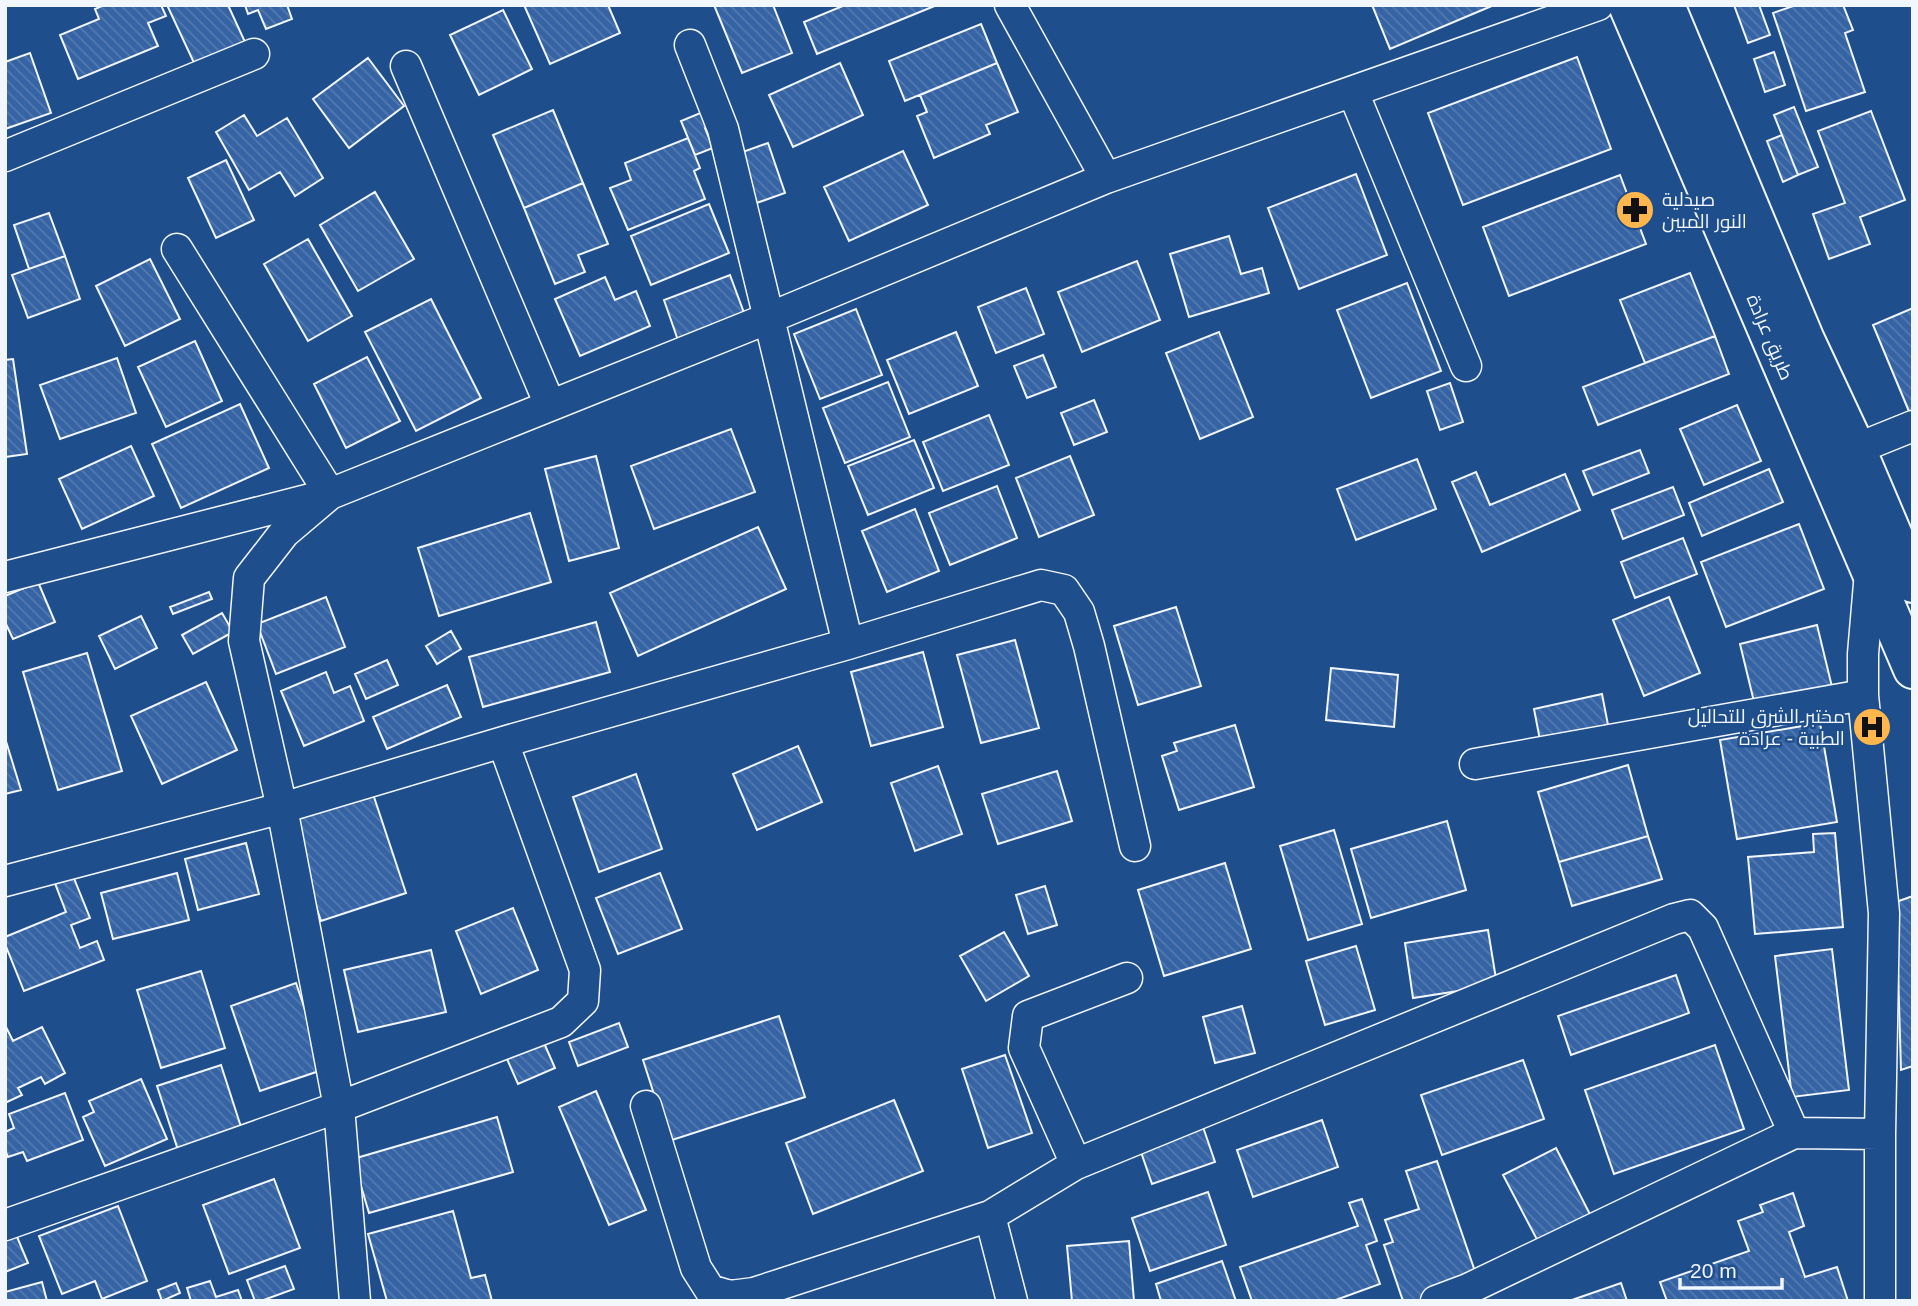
<svg xmlns="http://www.w3.org/2000/svg" width="1918" height="1306" font-family="Arial,Cairo,sans-serif">
  <style>
    .building { fill: url(#building-back-hatch); stroke: #f2f6ff; stroke-width: 2 }
    .lines { fill: none; stroke-linecap: round; stroke-linejoin: round }
    .minor-casing { stroke: #f2f6ff; stroke-width: 33 }
    .primary-casing { stroke: #f2f6ff; stroke-width: 42 }
    .minor { stroke: #1f4e8c; stroke-width: 30 }
    .primary { stroke: #1f4e8c; stroke-width: 38 }
    .labels { text-anchor: middle; dominant-baseline: central; stroke-width: 5; stroke-linejoin: round; paint-order: stroke }
    .poi-label { font-size: 19px; fill: #f2f6ff; stroke: #1f4e8c; text-anchor: start }
    .street-label { font-size: 19px; fill: #f2f6ff; stroke: #1f4e8c }
  </style>
  <defs>
    <pattern id="building-back-hatch" width="6" height="6" patternUnits="userSpaceOnUse" patternTransform="scale(1.75)"><rect width="6" height="6" fill="#3563a3"/><path d="M-1 5l2 2M0 0l6 6M5-1l2 2" fill="none" stroke="#537ab1"/></pattern>
  </defs>
  <rect width="100%" height="100%" fill="#1f4e8c"/>
  <path class="building" d="M104 5H161L166 16 148 23 158 46 78 79 60 35 99 19 95 9Z
    M167 5H228L245 42 195 65Z
    M245 5H287L292 19 266 29 258 10 248 14Z
    M524 5H608L620 33 550 64Z
    M714 5H773L792 53 742 73Z
    M937 5 817 54 804 22 845 5Z
    M1372 5H1494L1390 49Z
    M1734 5H1759L1770 35 1748 43Z
    M1796 5H1843L1853 30 1845 33 1865 92 1806 111 1773 13Z
    M503 10 532 69 479 95 450 35Z
    M981 24 997 63 905 101 889 61Z
    M1774 52 1785 85 1765 92 1754 59Z
    M30 53 51 113 5 129V62Z
    M1577 57 1611 149 1463 205 1428 113Z
    M368 58 404 106 349 148 313 99Z
    M840 63 863 115 793 147 769 95Z
    M997 63 1018 112 986 125 990 134 934 158 917 116 927 112 920 95Z
    M1794 107 1818 167 1798 175 1774 115Z
    M710 109 716 124 705 128 713 148 695 155 681 121Z
    M553 110 583 183 524 208 493 135Z
    M1871 111 1905 200 1860 217 1870 244 1829 259 1813 214 1845 203 1818 131Z
    M244 115 257 136 287 118 323 178 295 196 280 172 249 190 216 132Z
    M1782 135 1798 175 1783 182 1767 141Z
    M688 138 700 168 694 171 705 199 628 230 610 188 631 180 625 163Z
    M768 143 785 193 751 205 734 155Z
    M903 151 928 205 849 241 824 187Z
    M226 160 254 220 216 238 188 178Z
    M1356 174 1387 255 1299 289 1268 208Z
    M1620 175 1646 244 1509 296 1483 227Z
    M583 183 608 244 578 255 585 272 555 284 524 208Z
    M375 192 414 259 358 291 320 225Z
    M709 204 729 253 651 285 631 236Z
    M49 213 65 256 29 269 14 225Z
    M1229 236 1241 274 1262 268 1269 293 1189 317 1170 254Z
    M308 239 352 316 308 341 264 264Z
    M65 256 80 299 28 318 12 275Z
    M150 259 180 319 125 346 96 286Z
    M1137 261 1160 320 1082 352 1058 292Z
    M1690 273 1715 336 1645 363 1620 300Z
    M730 275 747 321 680 346 664 300Z
    M605 277 615 300 636 291 650 326 580 356 555 299Z
    M1407 283 1441 371 1371 398 1337 310Z
    M1026 288 1044 334 996 353 978 307Z
    M431 299 481 398 416 431 365 332Z
    M1913 308V421L1873 325Z
    M856 309 882 375 820 399 794 334Z
    M956 332 978 386 909 414 887 360Z
    M1219 332 1253 417 1200 439 1166 353Z
    M1715 336 1729 374 1598 425 1583 387Z
    M195 341 222 401 166 427 138 367Z
    M1043 355 1056 387 1027 398 1014 366Z
    M367 357 400 421 346 448 314 384Z
    M117 358 136 413 60 439 40 385Z
    M13 359 27 454 5 457V360Z
    M888 382 910 437 845 463 823 408Z
    M1450 383 1463 422 1440 430 1427 391Z
    M1094 400 1107 432 1074 445 1061 413Z
    M240 404 269 468 181 508 152 444Z
    M1737 405 1761 461 1704 485 1680 429Z
    M989 415 1009 465 943 491 923 442Z
    M731 429 755 492 654 529 631 466Z
    M914 440 934 488 868 515 848 466Z
    M131 446 154 496 82 529 59 479Z
    M1640 450 1649 473 1593 495 1583 471Z
    M596 456 619 548 569 561 545 469Z
    M1070 456 1094 515 1039 537 1016 478Z
    M1417 459 1436 509 1356 540 1337 489Z
    M1769 469 1783 502 1702 536 1689 503Z
    M1476 472 1490 505 1565 474 1580 510 1482 552 1452 482Z
    M997 486 1017 538 950 565 929 513Z
    M1673 487 1684 515 1623 539 1612 510Z
    M915 509 939 571 887 592 862 531Z
    M530 513 551 582 439 616 418 548Z
    M1799 524 1824 589 1726 627 1701 562Z
    M758 527 786 589 638 656 610 593Z
    M1683 538 1697 574 1635 598 1621 562Z
    M38 582 55 622 13 639 5 622V596Z
    M209 592 212 599 173 614 170 607Z
    M326 597 345 647 276 674 257 624Z
    M1669 597 1700 673 1644 696 1613 620Z
    M1176 607 1201 686 1138 705 1114 626Z
    M222 613 233 632 193 654 182 635Z
    M141 616 157 648 115 669 99 636Z
    M596 622 610 672 483 707 469 657Z
    M1817 625 1833 691 1756 710 1740 644Z
    M451 631 461 649 437 664 426 646Z
    M1015 640 1039 728 981 743 957 655Z
    M923 652 943 727 871 746 851 672Z
    M87 653 122 771 58 790 23 672Z
    M387 660 398 685 366 699 355 674Z
    M1331 668 1398 675 1394 727 1326 720Z
    M326 672 334 693 350 686 364 721 304 746 281 691Z
    M206 682 237 750 162 784 131 716Z
    M447 685 461 717 387 749 373 717Z
    M1602 694 1608 725 1540 740 1534 709Z
    M1820 723 1837 822 1737 839 1720 740Z
    M1235 725 1254 787 1179 810 1162 756 1177 751 1174 743Z
    M5 738 21 790 5 794Z
    M798 746 822 802 757 830 733 774Z
    M1628 765 1648 836 1559 862 1538 792Z
    M938 766 962 834 915 851 891 783Z
    M1057 771 1072 821 998 844 982 794Z
    M636 774 662 849 599 872 573 797Z
    M369 782 406 893 321 921 284 811Z
    M1447 821 1466 890 1371 918 1351 849Z
    M1334 830 1362 924 1308 940 1280 846Z
    M1835 833 1843 927 1755 934 1748 857 1814 852 1813 834Z
    M1648 836 1662 879 1572 906 1559 862Z
    M246 843 259 894 198 910 185 859Z
    M1225 863 1251 949 1164 976 1138 890Z
    M69 866 90 918 71 925 80 948 97 941 104 960 24 991 5 944V937L66 912 51 873Z
    M177 873 189 920 113 939 101 893Z
    M660 873 682 929 618 954 596 898Z
    M1045 886 1057 925 1028 934 1016 895Z
    M1913 896V1066L1901 1070 1896 902Z
    M513 908 538 970 481 994 456 931Z
    M1488 930 1497 985 1413 998 1405 943Z
    M1004 932 1029 976 986 1001 960 956Z
    M1356 946 1375 1010 1325 1025 1306 961Z
    M1832 949 1849 1090 1792 1097 1775 956Z
    M431 950 446 1012 358 1032 344 970Z
    M201 971 225 1048 161 1068 137 990Z
    M1676 975 1689 1013 1571 1055 1558 1016Z
    M296 983 325 1069 260 1091 231 1006Z
    M1242 1006 1255 1053 1215 1063 1203 1017Z
    M779 1016 805 1097 669 1141 643 1060Z
    M619 1023 628 1047 578 1066 569 1042Z
    M5 1025 13 1041 42 1027 65 1073 45 1084 41 1077 18 1088 22 1095 5 1103Z
    M544 1043 555 1068 518 1084 507 1059Z
    M1715 1045 1744 1129 1614 1174 1585 1090Z
    M1005 1055 1032 1133 988 1148 962 1069Z
    M1523 1060 1544 1119 1442 1155 1421 1095Z
    M221 1065 242 1130 178 1150 157 1086Z
    M141 1079 167 1139 105 1166 83 1117 94 1112 89 1101Z
    M596 1091 646 1210 609 1225 559 1107Z
    M65 1093 83 1140 27 1161 23 1152 8 1157 5 1150V1132L14 1128 9 1114Z
    M894 1100 923 1171 813 1214 786 1143Z
    M497 1117 513 1172 369 1213 353 1159Z
    M1322 1120 1338 1167 1253 1197 1237 1150Z
    M1203 1127 1215 1162 1152 1184 1140 1149Z
    M1556 1148 1594 1222 1542 1249 1503 1175Z
    M1437 1161 1478 1280 1418 1301H1403L1384 1245 1393 1242 1385 1220 1419 1209 1406 1171Z
    M274 1179 300 1248 229 1274 203 1205Z
    M1208 1192 1226 1245 1150 1271 1132 1218Z
    M1793 1193 1804 1226 1789 1232 1805 1277 1837 1267 1848 1301H1667L1660 1282 1749 1251 1738 1221 1763 1212 1760 1205Z
    M1362 1199 1377 1241 1366 1245 1380 1284 1333 1301H1252L1240 1267 1358 1226 1349 1203Z
    M118 1206 147 1281 102 1299 95 1281 62 1294 39 1236Z
    M453 1211 471 1278 485 1275 492 1301H387L368 1234Z
    M15 1232 28 1263 5 1272V1236Z
    M1129 1241 1134 1301H1072L1067 1246Z
    M1222 1261 1236 1301H1161L1156 1284Z
    M285 1266 294 1289 261 1301H255L247 1280Z
    M210 1281 216 1297 238 1290 242 1301H191L187 1288Z
    M42 1282 47 1301H5V1292Z
    M176 1283 180 1293 162 1301 158 1290Z
    M1621 1283 1627 1301H1569Z"/>
  <g class="lines">
    <defs>
      <path id="minor" d="M1010 5 1106 178
        M690 45 723 129 848 644
        M406 66 550 405
        M1353 92 1466 366
        M5 156 254 54
        M1856 449 1913 426
        M1870 572 1863 654V695L1884 913 1880 1134V1301
        M5 577 330 494 769 318 1106 178 1598 5
        M1475 764 1863 695
        M5 881 282 808 503 742 848 644 1041 585 1064 590 1079 612 1089 646 1135 846
        M646 1106 696 1268 710 1290 730 1296 754 1293 990 1216 1076 1164 1674 919 1690 915 1703 928 1794 1133 1880 1134
        M1076 1164 1024 1048 1028 1016 1127 978
        M990 1216 1012 1301
        M5 1225 339 1107 282 808 244 641 249 578 284 533 330 494 177 249
        M355 1301 339 1107 561 1022 583 1001 585 970 503 742
        M1436 1301 1468 1289 1794 1133"/>
      <path id="primary" d="M1628 5 1913 669
        M1665 5 1805 340 1856 449 1913 583"/>
    </defs>
    <use href="#minor" class="minor-casing"/>
    <use href="#primary" class="primary-casing"/>
    <use href="#minor" class="minor"/>
    <use href="#primary" class="primary"/>
  </g>
  <defs>
    <symbol id="pharmacy-disc" viewBox="-11 -11 22 22"><circle r="9.5" fill="#ffb74d" stroke="#1f4e8c"/><path d="M-2-6h4v4h4v4h-4v4h-4v-4h-4v-4h4Z" fill="#111"/></symbol>
    <symbol id="hospital-disc" viewBox="-11 -11 22 22"><circle r="9.5" fill="#ffb74d" stroke="#1f4e8c"/><path d="M-5-5h3v3.5h4V-5h3V5h-3V1.5h-4V5h-3Z" fill="#111"/></symbol>
  </defs>
  <g fill-rule="evenodd">
    <use href="#pharmacy-disc" x="1613" y="188" width="44" height="44"/>
    <use href="#hospital-disc" x="1850" y="705" width="44" height="44"/>
  </g>
  <g class="labels">
    <g class="poi-label">
      <text x="1662" y="199">صيدلية<tspan x="1662" dy="22">النور المبين</tspan></text>
      <text x="1845" y="716" text-anchor="end">مختبر الشرق للتحاليل<tspan x="1845" dy="22">الطبية - عرادة</tspan></text>
    </g>
    <g class="street-label">
      <text transform="translate(1770 337) rotate(67)">طريق عرادة</text>
    </g>
  </g>
  <rect width="1918" height="1306" fill="none" stroke="#f2f6ff" stroke-width="14"/>
  <path d="M1680 1278v10h102v-10" fill="none" stroke="#f2f6ff" stroke-width="3.5"/>
  <text x="1690" y="1278" font-size="21" fill="#f2f6ff" stroke="#1f4e8c" stroke-width="5" paint-order="stroke">20 m</text>
</svg>
